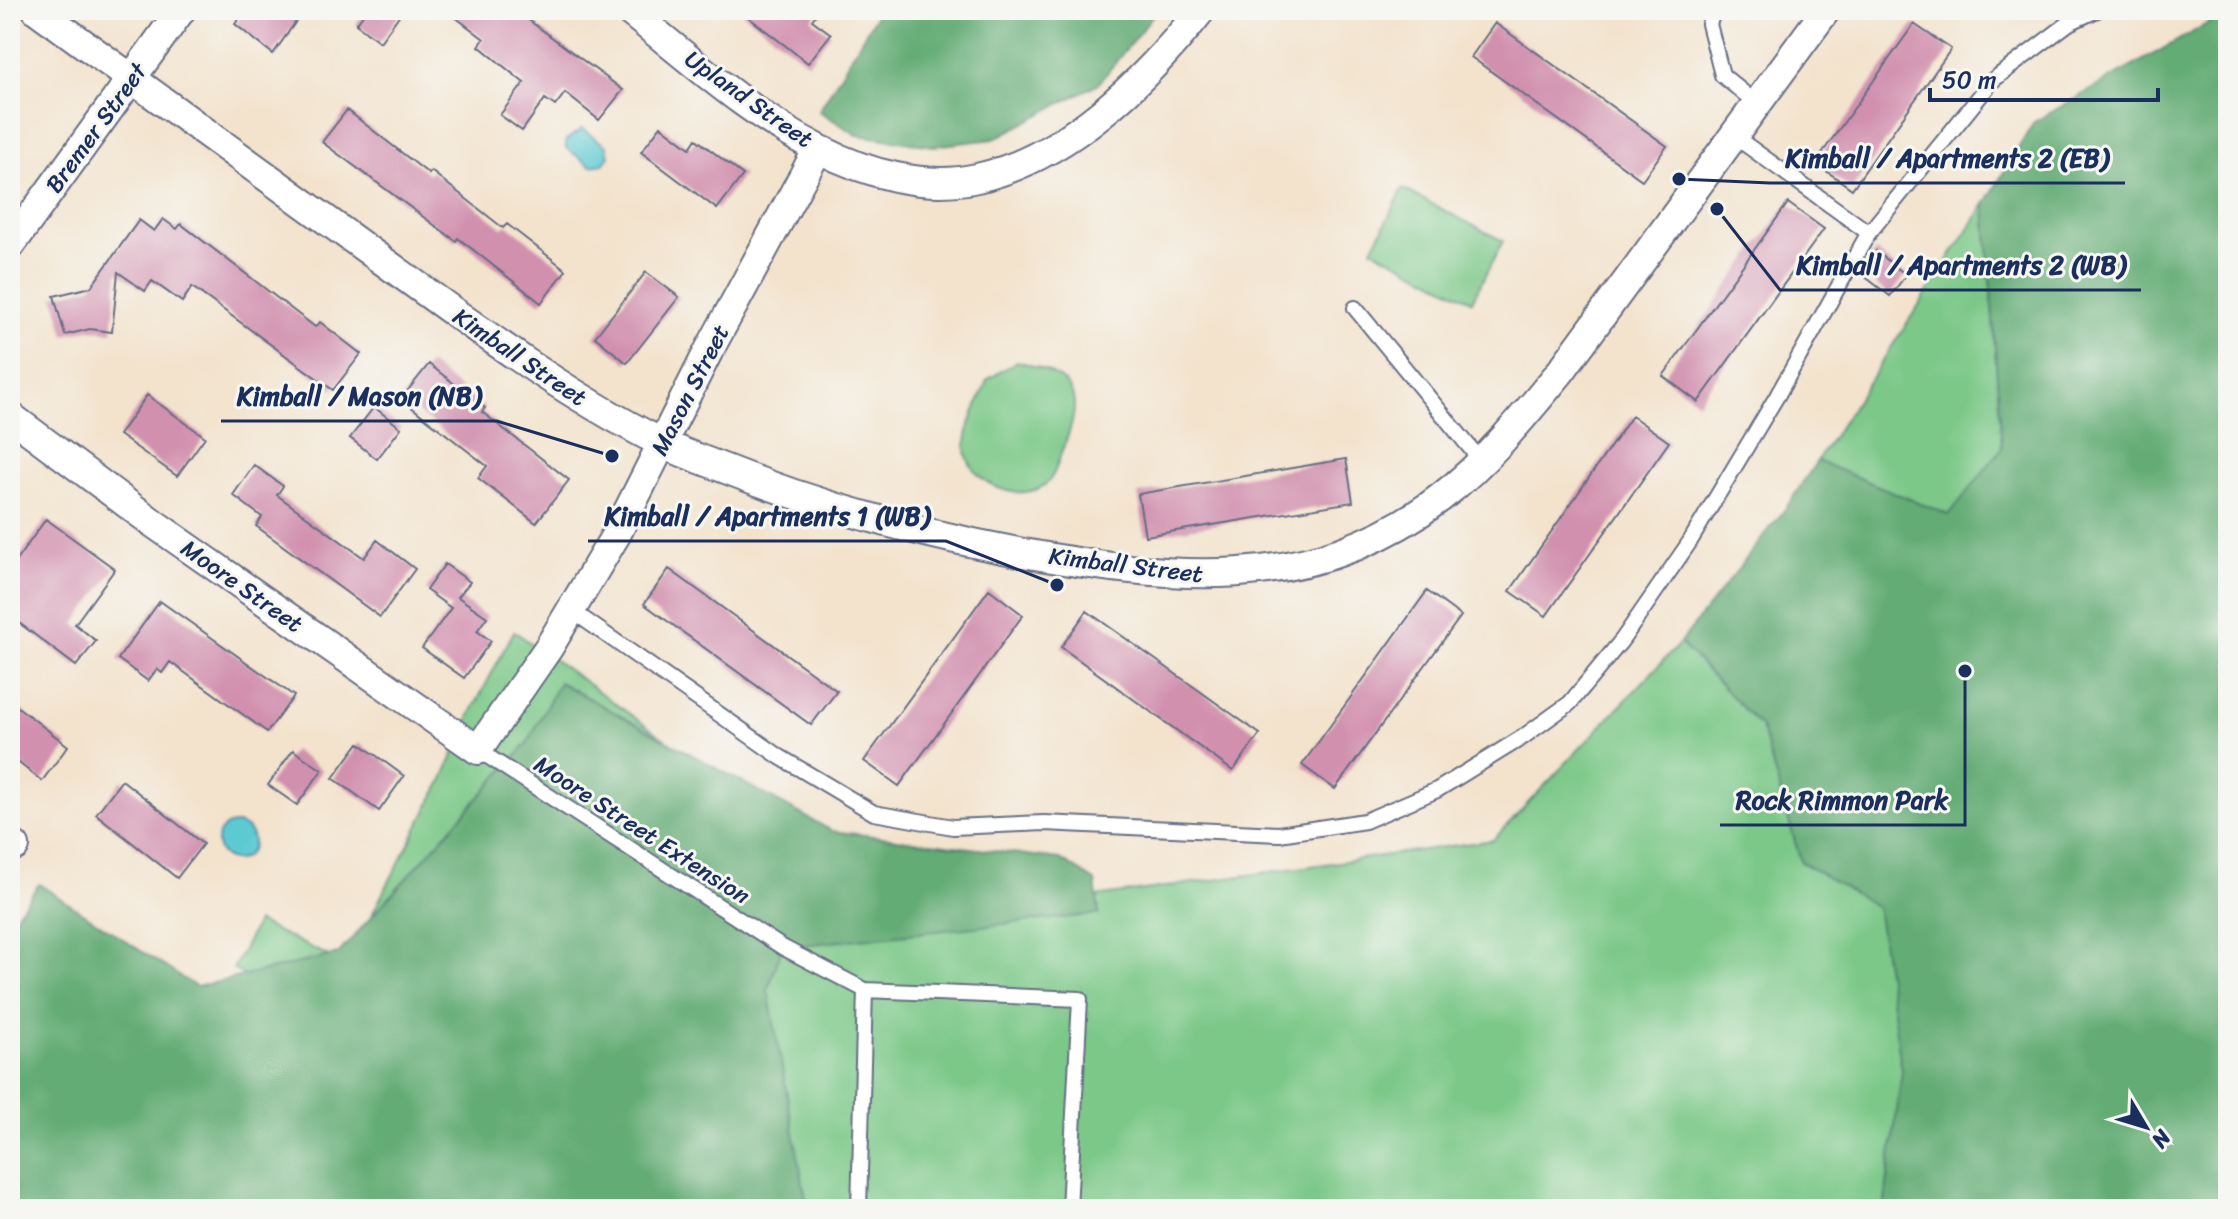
<svg xmlns="http://www.w3.org/2000/svg" width="2238" height="1219" font-family="Sriracha,sans-serif">
  <style>
    .green { fill: #7bc888; stroke: #4b7c73; stroke-width: 2 }
    .forest { fill: #64ac74; stroke: #406e69; stroke-width: 2 }
    .water { fill: #5dcad2; stroke: #3c7c98; stroke-width: 2 }
    .building { fill: #d190ae }
    .lines { fill: none; stroke-linecap: round; stroke-linejoin: round }
    .service-casing { stroke: #676e85; stroke-width: 18 }
    .minor-casing { stroke: #676e85; stroke-width: 32 }
    .service { stroke: #fff; stroke-width: 14 }
    .minor { stroke: #fff; stroke-width: 28 }
    .labels { text-anchor: middle; dominant-baseline: central; stroke-width: 6; stroke-linejoin: round; paint-order: stroke }
    .street-label { font-size: 24px; fill: #1b2f5e; stroke: #f6f6f2 }
    .leader { fill: none; stroke: #1b2f5e; stroke-width: 3 }
    .callout-dot { fill: #1b2f5e; stroke: #f6f6f2; stroke-width: 3 }
    .callout-label { font-size: 26px; text-anchor: middle; font-weight: bold; fill: #1b2f5e; stroke: #f6f6f2; stroke-width: 6; stroke-linejoin: round; paint-order: stroke }
  </style>
  <rect width="100%" height="100%" fill="#f6f6f2"/>
  <filter id="ink" filterUnits="userSpaceOnUse"><feTurbulence type="fractalNoise" baseFrequency=".0125" numOctaves="2"/><feDisplacementMap in="SourceGraphic" scale="16" xChannelSelector="R" yChannelSelector="G"/><feConvolveMatrix kernelMatrix="1 2 1 2 8 2 1 2 1" color-interpolation-filters="sRGB"/></filter>
  <filter id="wash" filterUnits="userSpaceOnUse"><feTurbulence type="fractalNoise" baseFrequency=".006" numOctaves="4" result="noise"/><feDisplacementMap in="SourceGraphic" scale="32" xChannelSelector="R" yChannelSelector="G"/><feGaussianBlur stdDeviation="1.8" result="paint"/><feColorMatrix in="noise" values="0 0 0 0 0 0 0 0 0 0 0 0 0 0 0 0 0 1.4 0 .05"/><feComposite in="paint" operator="in"/></filter>
  <g filter="url(#wash)">
    <rect width="100%" height="100%" fill="#f3e3cd"/>
    <path class="green" d="M1403 189 1503 241 1472 301 1372 249Z
      M1985 204 1997 376 2228 1209H188L303 1010 233 969 257 922 346 964 443 779 472 711 514 631 920 922 1493 840 1680 643 1705 668 1884 489 1817 461Z
      M1017 361C1072 376 1087 392 1063 448 1059 457 1056 475 1048 482 1022 508 963 482 966 444 967 424 981 399 987 380Z"/>
    <path class="forest" d="M879 10H1157L1099 83 994 139 933 146 857 135 819 111Z
      M2228 12V1209H1884L1902 1071 1877 907 1801 862 1761 727 1680 643 1786 508 1817 461 1949 515 2002 448 1985 204 2034 122Z
      M559 682 832 831 1060 859 1095 881 1099 914 782 947 768 990 807 1205 816 1209H10V923L39 884 196 987 338 954 527 744Z"/>
    <path class="water" d="M582 129 607 146 609 157 603 164 591 166 566 148V140Z
      M217 842a18 18 0 1 1 36 0a18 18 0 1 1-36 0Z"/>
    <g id="blocks">
      <path class="building" d="M246 10H304L273 54 235 24Z
        M366 10H403L380 42 356 24Z
        M446 10H515L623 90 599 120 565 93 555 106 545 99 522 131 500 115 524 83 479 46 484 39Z
        M739 10H819L812 20 831 34 808 63Z
        M1495 23 1667 146 1642 180 1471 57Z
        M1914 24 1951 49 1852 189 1815 163Z
        M347 110 429 174 431 171 503 228 507 224 566 270 541 303 458 238 456 241 322 142Z
        M661 126 690 148 696 139 743 175 717 209 641 152Z
        M1788 203 1824 229 1698 402 1663 376Z
        M163 219 177 229 181 224 315 327 320 322 361 354 333 390 192 287 182 302 152 281 145 291 118 272 112 332 90 329 65 335 54 296 91 287 139 220 154 231Z
        M1876 251 1906 275 1890 296 1859 272Z
        M646 272 679 297 627 363 595 337Z
        M429 364 485 408 482 412 569 480 536 523 478 478 487 466 401 399Z
        M147 395 205 437 177 476 119 435Z
        M374 407 401 428 377 459 350 438Z
        M1632 416 1669 442 1546 616 1510 591Z
        M1346 459 1353 502 1145 536 1138 494Z
        M254 465 283 486 277 495 364 558 377 540 415 569 380 617 256 526 262 517 233 495Z
        M46 519 115 569 75 624 96 641 76 666 10 616V569Z
        M445 564 470 582 458 597 487 617 477 631 491 641 464 678 422 648 451 608 426 590Z
        M669 569 837 691 811 725 644 604Z
        M989 589 1023 615 899 786 864 761Z
        M1427 591 1461 616 1335 789 1302 765Z
        M160 601 294 696 267 732 170 662 162 673 157 669 148 681 118 659Z
        M1087 611 1260 734 1233 771 1061 647Z
        M10 701 68 746 42 781 10 756Z
        M359 743 404 776 379 811 333 778Z
        M293 750 322 770 297 805 268 785Z
        M122 780 203 844 177 878 96 814Z"/>
    </g>
  </g>
  <g filter="url(#ink)">
    <use href="#blocks" fill-opacity="0" stroke="#676e85" stroke-width="2"/>
    <g class="lines">
      <defs>
        <path id="service" d="M1714 10 1709 24 1722 75 1757 104
          M1734 136 1869 233
          M1355 308 1481 461
          M571 610 780 757 874 813 953 827 1044 823 1279 834 1365 821 1437 790 1523 737 1570 703 1622 640 1689 543 1777 396 1868 234 1993 80 2069 23 2097 10
          M478 750 782 947 865 990 1080 999 1069 1209
          M859 1209 865 990"/>
        <path id="minor" d="M37 10C149 91 261 172 372 253 465 320 556 389 658 441 678 452 701 459 723 468 819 506 917 533 1018 552 1167 579 1311 597 1440 498 1487 462 1524 416 1561 371L1826 10
          M628 10C689 58 749 114 819 149 866 173 924 190 977 178 1066 159 1146 80 1201 10
          M10 246 181 10
          M10 416 153 523 478 750 549 647 617 533 708 352 818 149
          M10 843 15 846"/>
      </defs>
      <use href="#service" class="service-casing"/>
      <use href="#minor" class="minor-casing"/>
      <use href="#service" class="service"/>
      <use href="#minor" class="minor"/>
    </g>
  </g>
  <g class="labels">
    <g class="street-label">
      <text transform="translate(749 99) rotate(35)">Upland Street</text>
      <text transform="translate(96 128) rotate(-54)">Bremer Street</text>
      <text transform="translate(520 357) rotate(34)">Kimball Street</text>
      <text transform="translate(690 390) rotate(-63)">Mason Street</text>
      <text transform="translate(1126 565) rotate(7)">Kimball Street</text>
      <text transform="translate(242 586) rotate(35)">Moore Street</text>
      <text transform="translate(642 830) rotate(33)">Moore Street Extension</text>
    </g>
  </g>
  <path class="leader" d="M1679 179L1770 183H2125M1717 209L1780 290H2141M612 456L497 421H221M1057 585L946 541H588M1965 671L1965 825H1720"/>
  <g class="callout-dot">
    <circle cx="1679" cy="179" r="8"/>
    <circle cx="1717" cy="209" r="8"/>
    <circle cx="612" cy="456" r="8"/>
    <circle cx="1057" cy="585" r="8"/>
    <circle cx="1965" cy="671" r="8"/>
  </g>
  <g class="callout-label">
    <text x="1947" y="167">Kimball / Apartments 2 (EB)</text>
    <text x="1961" y="274">Kimball / Apartments 2 (WB)</text>
    <text x="359" y="405">Kimball / Mason (NB)</text>
    <text x="767" y="525">Kimball / Apartments 1 (WB)</text>
    <text x="1842" y="809">Rock Rimmon Park</text>
  </g>
  <rect width="2238" height="1219" fill="none" stroke="#f6f6f2" stroke-width="40"/>
  <g transform="translate(2146 1127) rotate(128)" stroke="#f6f6f2" stroke-width="6" paint-order="stroke">
  <path d="M0-6L14 30L0 20L-14 30Z" fill="#1b2f5e"/>
  <text y="-12" font-size="22" font-weight="bold" text-anchor="middle" fill="#1b2f5e">N</text>
  </g>
  <path d="M1930 88v12h228v-12" fill="none" stroke="#1b2f5e" stroke-width="4"/>
  <text x="1942" y="88" font-size="24" fill="#1b2f5e" stroke="#f6f6f2" stroke-width="6" paint-order="stroke">50 m</text>
</svg>
